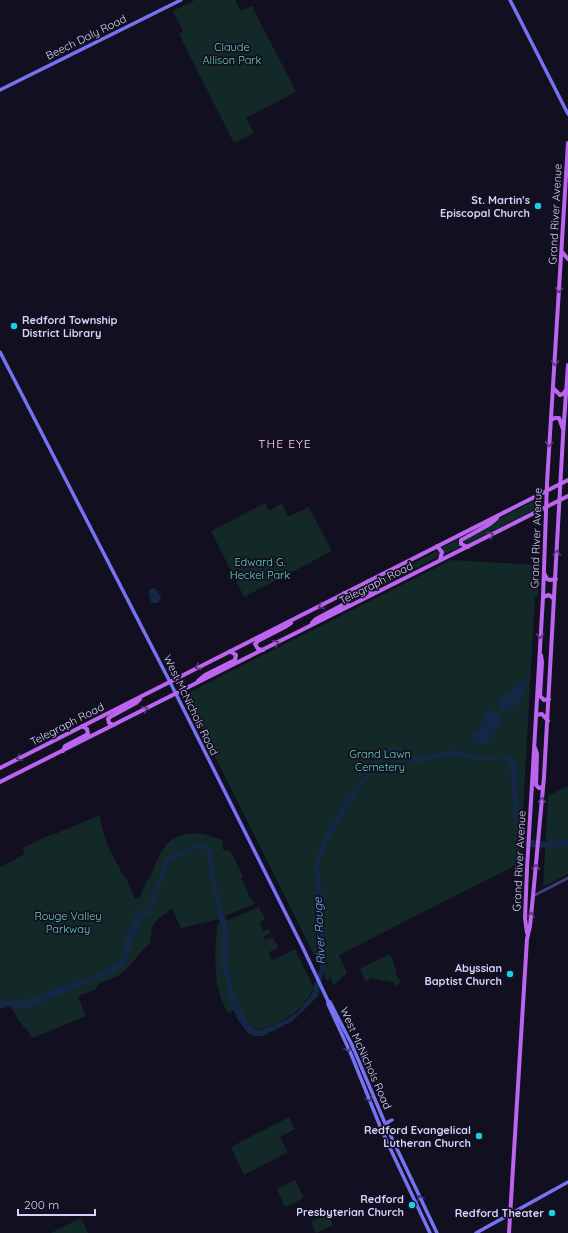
<svg xmlns="http://www.w3.org/2000/svg" width="568" height="1233" font-family="Quicksand,sans-serif">
  <style>
    .green { fill: #132928 }
    .water { fill: #142745 }
    .lines { fill: none; stroke-linecap: round; stroke-linejoin: round }
    .river { stroke: #142745; stroke-width: 4.5 }
    .tertiary { stroke: #413f7a; stroke-width: 3 }
    .secondary { stroke: #7573f1; stroke-width: 3.5 }
    .primary { stroke: #bb64ef; stroke-width: 4 }
    .oneway { stroke: #5e357d }
    .oneway2 { stroke: #3a3774 }
    .poi-dot { fill: #17cfe2; stroke: #120f20; stroke-width: 1.5 }
    .labels { text-anchor: middle; dominant-baseline: central; stroke-width: 3.5; stroke-linejoin: round; paint-order: stroke }
    .street-label { font-size: 11px; fill: #d7d2fb; stroke: #120f20 }
    .park-label { font-size: 11px; fill: #66d3b7; stroke: #120f20 }
    .poi-label { font-size: 11px; font-weight: bold; fill: #d7d2fb; stroke: #120f20; text-anchor: end }
    .neighbourhood-label { font-size: 12px; letter-spacing: 1px; fill: #fbd4ed; stroke: #120f20 }
    .water-label { font-size: 12px; font-style: italic; fill: #6bb3f0; stroke: #120f20 }
  </style>
  <rect width="100%" height="100%" fill="#120f20"/>
  <path class="green" d="M195 0H235L241 11 252 6 296 92 246 118 254 133 234 143 179 34 183 31 173 11Z
    M541 497 543 499 542 506 467 544 463 542 465 537Z
    M265 503 269 511 282 504 288 517 309 507 332 551 244 597 211 531Z
    M457 540 460 547 444 554 443 547Z
    M437 551 440 552 439 556 373 591 369 590 370 587 373 584Z
    M451 560 540 565 538 596H535L522 829 523 846 521 847 520 863 339 955 347 973 333 986 331 977 328 981 326 979 184 695Z
    M363 587 366 594 351 602 349 595Z
    M568 786V874L543 887 548 796Z
    M100 815 102 829 108 846 124 877 126 878 135 899 139 898 148 879 150 878C162 847 170 828 207 835 212 836 217 839 222 840L223 845V850L226 851 230 850 243 877 241 878 250 898 255 904 215 920 181 928 172 909 158 919 152 927 150 943C139 952 131 967 119 975 111 980 98 981 95 990L78 996 86 1016 33 1038 20 1022 10 1006 0 1009V867L23 855 24 853 23 848 50 835 55 834Z
    M259 907 265 919 260 922 263 931 269 929 271 933 264 936 265 940 273 937 278 948 269 952 271 961 295 949 314 988C309 995 305 1003 299 1009 288 1020 272 1025 259 1030L251 1027 240 1007 228 1013C212 987 215 955 217 926L219 924Z
    M390 954 397 973 396 975 401 981 397 986 392 982 371 978 366 982 360 969Z
    M289 1117 295 1129 280 1137 288 1152 244 1175 231 1147Z
    M295 1180 304 1198 285 1207 277 1189Z
    M328 1213 333 1225 316 1233 311 1222Z
    M81 1218 88 1233H51Z"/>
  <path class="water" d="M152 588H155L161 596 160 600 157 603H151C150 597 146 592 152 588Z
    M526 679 527 680C526 693 520 705 508 712L503 711 498 704 497 700 510 691 521 681Z
    M492 709 497 713 500 720C499 726 496 730 493 735 488 746 483 747 472 742L470 739 472 734 479 728 488 710Z
    M393 746C403 746 408 756 418 757 429 757 441 750 451 750 462 750 473 756 484 757 497 758 501 752 514 758 522 782 514 810 522 834 533 845 554 841 568 839V846C558 847 534 850 525 845 511 837 512 781 510 765L508 760 505 758 493 760H479L449 756 418 763 405 760 393 751 384 757 373 769 351 802C341 807 344 805 344 817L339 820 336 831 332 835 325 848 319 867 323 907V926L326 958 318 996 293 1021 263 1036H253L248 1033 238 1020 226 993 227 984 222 965V929L218 918V911L208 864 212 858V855L206 848 194 849 188 853 179 857 169 864 161 885 157 890 153 910 148 916 141 917C140 928 134 940 130 949 128 953 129 957 127 961 122 972 98 979 88 984L85 983C76 989 66 992 56 996 46 1000 35 1007 24 1009 14 1010 10 1005 0 1005V999L15 1001 36 997 63 985 74 983 96 975 118 962 123 954 124 945 135 913 141 910H149L151 908 150 901 166 857 175 852 190 849 195 844H206L213 853 214 876 217 890 227 924 228 950 226 964 231 975 232 990 250 1026 256 1030H260L283 1021 298 1012 313 992V988L320 969 321 959 317 929V893L314 869 318 853 325 837 330 828 335 823 336 819 342 814 340 808 342 806C359 785 371 761 393 746Z"/>
  <g class="lines">
    <path class="river" d="M331 830 350 799
      M205 847 209 850 211 865"/>
    <path class="tertiary" d="M533 896 568 878"/>
    <path class="secondary" d="M510 0 568 114
      M0 90 181 0
      M0 352 170 682 303 948 328 1001V1004L351 1054 382 1131 430 1233
      M328 1001 330 1002 352 1045 387 1128 437 1233
      M386 1126 388 1122 392 1120
      M476 1233 568 1182"/>
    <path class="primary" d="M562 252 568 259
      M553 388 560 395 563 394 566 390
      M551 420 555 418H559L563 429
      M437 546 442 552 440 560
      M468 547 461 544V540L463 539 490 524 497 518
      M544 573 547 579 550 580 556 579
      M368 581V591L373 594
      M543 597 549 595 554 599
      M312 623 316 619 348 602V598L344 593
      M263 650 258 649 255 644 258 641 285 627 291 623
      M541 655 542 662 540 696 544 700 549 699
      M198 681 205 675 235 660 236 655 230 651
      M536 715 542 714 548 721
      M114 725 109 723 108 719 110 717 136 703 140 699
      M535 748 537 754 536 785 539 788 543 787
      M63 751 65 746 88 734 87 729 82 726
      M0 768 568 480
      M0 782 568 496
      M527 933 525 918 527 869 543 597 547 483 568 143
      M509 1233 527 939 530 926 533 896 544 777 563 436 568 365"/>
  </g>
  <defs><path id="oneway-chevron" d="M-2-3.5L2.5 0L-2 3.5" fill="none" stroke-width="1.6" stroke-linecap="round" stroke-linejoin="round"/></defs>
  <g class="oneway">
    <use href="#oneway-chevron" transform="translate(559 290) rotate(94)"/>
    <use href="#oneway-chevron" transform="translate(555 363) rotate(93)"/>
    <use href="#oneway-chevron" transform="translate(549 444) rotate(94)"/>
    <use href="#oneway-chevron" transform="translate(491 535) rotate(-27)"/>
    <use href="#oneway-chevron" transform="translate(557 553) rotate(-87)"/>
    <use href="#oneway-chevron" transform="translate(321 606) rotate(153)"/>
    <use href="#oneway-chevron" transform="translate(540 636) rotate(93)"/>
    <use href="#oneway-chevron" transform="translate(276 643) rotate(-27)"/>
    <use href="#oneway-chevron" transform="translate(198 667) rotate(153)"/>
    <use href="#oneway-chevron" transform="translate(145 709) rotate(-27)"/>
    <use href="#oneway-chevron" transform="translate(19 758) rotate(154)"/>
    <use href="#oneway-chevron" transform="translate(542 800) rotate(-85)"/>
    <use href="#oneway-chevron" transform="translate(536 867) rotate(-85)"/>
    <use href="#oneway-chevron" transform="translate(531 915) rotate(-84)"/>
  </g>
  <g class="oneway2">
    <use href="#oneway-chevron" transform="translate(348 1049) rotate(65)"/>
    <use href="#oneway-chevron" transform="translate(369 1099) rotate(68)"/>
    <use href="#oneway-chevron" transform="translate(420 1198) rotate(-115)"/>
  </g>
  <g class="poi-dot">
    <circle cx="538" cy="206" r="4"/>
    <circle cx="14" cy="326" r="4"/>
    <circle cx="510" cy="974" r="4"/>
    <circle cx="479" cy="1136" r="4"/>
    <circle cx="412" cy="1205" r="4"/>
    <circle cx="552" cy="1213" r="4"/>
  </g>
  <g class="labels">
    <g class="street-label">
      <text transform="translate(86 37) rotate(-26)">Beech Daly Road</text>
      <text transform="translate(555 214) rotate(-87)">Grand River Avenue</text>
      <text transform="translate(536 538) rotate(-88)">Grand River Avenue</text>
      <text transform="translate(376 583) rotate(-27)">Telegraph Road</text>
      <text transform="translate(191 705) rotate(64)">West McNichols Road</text>
      <text transform="translate(67 724) rotate(-27)">Telegraph Road</text>
      <text transform="translate(519 861) rotate(-87)">Grand River Avenue</text>
      <text transform="translate(366 1058) rotate(66)">West McNichols Road</text>
    </g>
    <g class="park-label">
      <text x="232" y="47">Claude<tspan x="232" dy="13">Allison Park</tspan></text>
      <text x="260" y="562">Edward G.<tspan x="260" dy="13">Heckel Park</tspan></text>
      <text x="380" y="754">Grand Lawn<tspan x="380" dy="13">Cemetery</tspan></text>
      <text x="68" y="916">Rouge Valley<tspan x="68" dy="13">Parkway</tspan></text>
    </g>
    <g class="poi-label">
      <text x="530" y="200">St. Martin's<tspan x="530" dy="13">Episcopal Church</tspan></text>
      <text x="22" y="320" text-anchor="start">Redford Township<tspan x="22" dy="13">District Library</tspan></text>
      <text x="502" y="968">Abyssian<tspan x="502" dy="13">Baptist Church</tspan></text>
      <text x="471" y="1130">Redford Evangelical<tspan x="471" dy="13">Lutheran Church</tspan></text>
      <text x="404" y="1199">Redford<tspan x="404" dy="13">Presbyterian Church</tspan></text>
      <text x="544" y="1213">Redford Theater</text>
    </g>
    <g class="neighbourhood-label">
      <text x="285" y="443">THE EYE</text>
    </g>
    <g class="water-label">
      <text transform="translate(319 931) rotate(-93)">River Rouge</text>
    </g>
  </g>
  <path d="M18 1209v6h77v-6" fill="none" stroke="#d7d2fb" stroke-width="2"/>
  <text x="24" y="1209" font-size="12" fill="#d7d2fb" stroke="#120f20" stroke-width="3" paint-order="stroke">200 m</text>
</svg>
